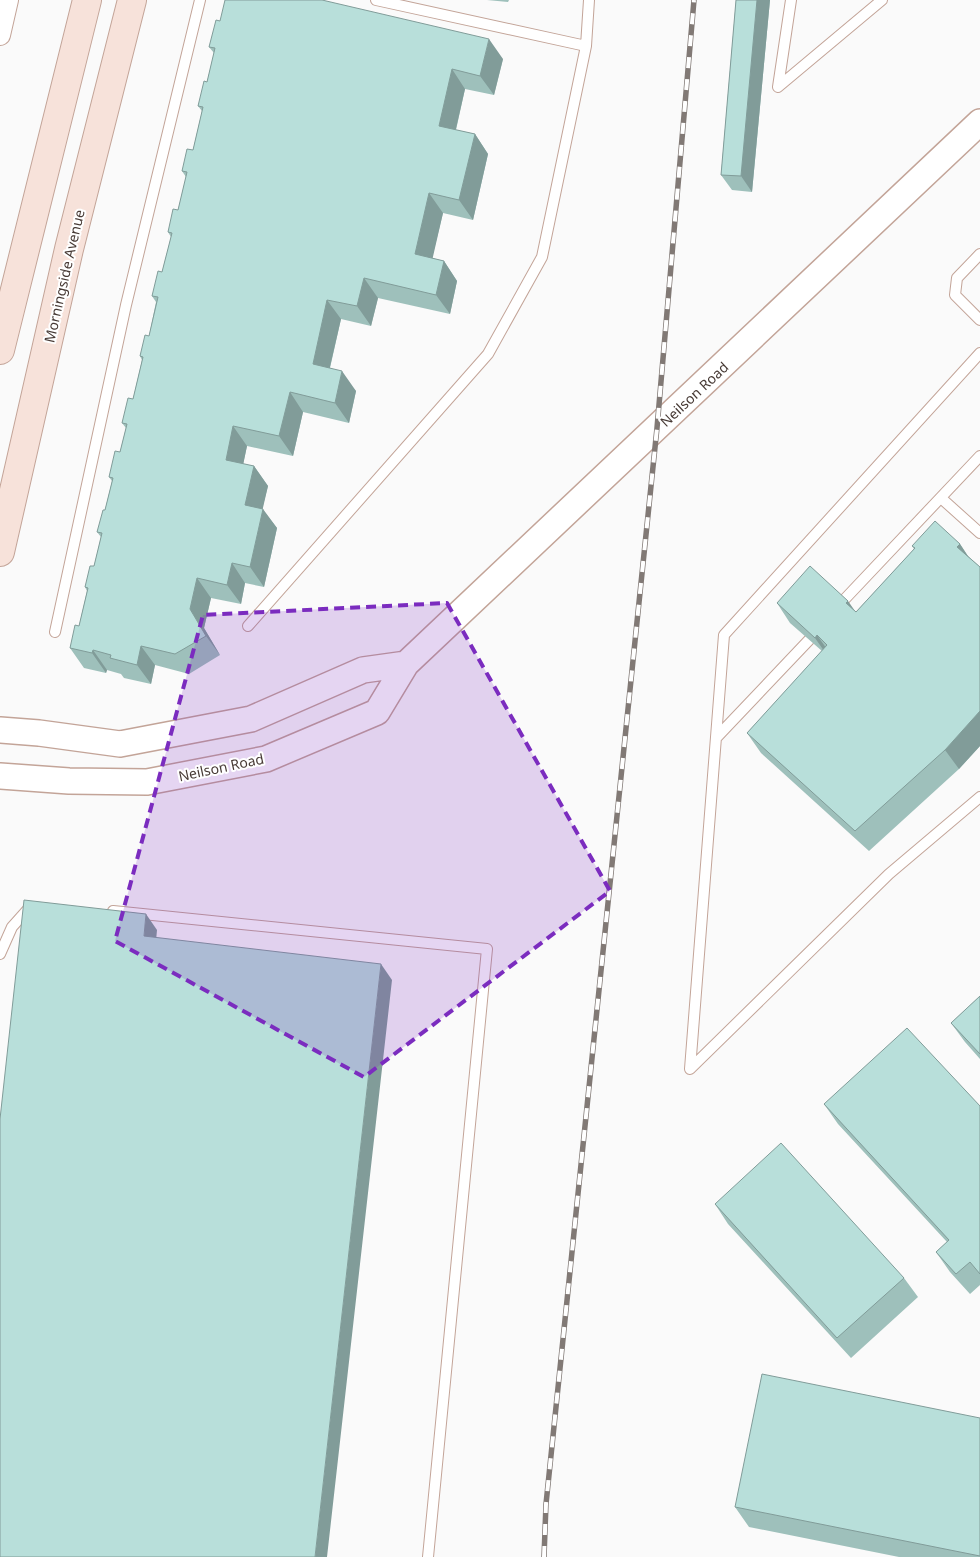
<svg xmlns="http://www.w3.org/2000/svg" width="980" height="1557" font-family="'Noto Sans',sans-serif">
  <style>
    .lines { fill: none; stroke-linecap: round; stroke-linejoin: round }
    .service-casing { stroke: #c3a498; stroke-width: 12 }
    .minor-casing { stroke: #c3a498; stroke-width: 22 }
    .tertiary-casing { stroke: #c3a498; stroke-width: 28 }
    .secondary-casing { stroke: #c3a498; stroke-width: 30 }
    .service { stroke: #fff; stroke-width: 10 }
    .minor { stroke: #fff; stroke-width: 20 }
    .tertiary { stroke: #fff; stroke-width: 25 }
    .secondary { stroke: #f7e2da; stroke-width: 28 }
    .rail-casing { stroke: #817975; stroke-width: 5.5 }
    .rail { stroke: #fff; stroke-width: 4; stroke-dasharray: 11; stroke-linecap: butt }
    .wall { fill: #9ec0bb }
    .shaded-wall { fill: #819c99 }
    .building { fill: #b8dfda; stroke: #819c99 }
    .marked { fill: #7b2cbf; fill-opacity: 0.2; stroke: #7b2cbf; stroke-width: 4; stroke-dasharray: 10 6; stroke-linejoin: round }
    .labels { text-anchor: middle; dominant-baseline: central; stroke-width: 4; stroke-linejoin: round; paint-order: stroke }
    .street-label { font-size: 14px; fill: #473a35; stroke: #fff }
  </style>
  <rect width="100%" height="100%" fill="#fafafa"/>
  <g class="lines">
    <defs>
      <path id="service" d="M376 0 586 46
        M778 87 882 0
        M778 87 791 0
        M980 254 957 278 955 295 980 320
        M980 353 724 635 690 1069 889 874 980 797
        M941 498 980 533
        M842 602 980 456
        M248 626 488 354 542 257 586 46 589 0
        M55 632 126 305 200 0
        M716 738 809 640
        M113 911 487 949 428 1557
        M0 954 12 927 29 908H34"/>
      <path id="minor" d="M0 35 8 0"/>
      <path id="tertiary" d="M0 730 39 733 120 744 251 719 363 670 406 664
        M0 776 69 781 147 782 266 759 377 712 406 664 980 122"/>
      <path id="secondary" d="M0 350 87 0
        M0 552 69 249 132 0"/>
    </defs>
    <use href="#service" class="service-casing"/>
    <use href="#minor" class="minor-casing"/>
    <use href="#tertiary" class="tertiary-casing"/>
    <use href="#secondary" class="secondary-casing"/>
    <use href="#service" class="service"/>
    <use href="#minor" class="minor"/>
    <use href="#tertiary" class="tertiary"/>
    <use href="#secondary" class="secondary"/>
    <defs>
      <path id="rail" d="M544 1557 546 1504 657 428 694 0"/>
    </defs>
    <use href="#rail" class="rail-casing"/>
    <use href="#rail" class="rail"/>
  </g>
  <path class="wall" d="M487 0H509L508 2Z
    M736 0H770L752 192 732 190 721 175Z
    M220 21 503 59 494 95 465 89 456 130 475 134 488 154 473 220 443 213 432 258 444 261 457 281 450 314 378 298 371 326 341 319 330 368 356 391 349 423 303 412 293 456 247 446 243 464 254 466 268 486 262 509 277 528 264 587 245 583 241 604 211 598 204 628 220 655 189 674 155 665 151 684 124 678 121 674 107 670 106 673 84 668 70 648 79 626 87 591 85 587 94 566 101 537 97 532 105 510 112 481 109 477 120 452 126 428 122 423 133 399 142 360 140 356 149 336 156 302 152 296 162 272 171 237 168 232 178 210 186 177 182 171 193 150 202 111 198 106 207 82 214 53 209 47Z
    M960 544 968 556 980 567V746L959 769 869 851 761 753 747 733 822 651 790 623 777 603 856 612 914 549 912 546Z
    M980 996V1059L965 1042 951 1023Z
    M824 1104 980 1106V1285L970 1294 950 1272 936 1252 947 1242 838 1124Z
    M715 1204 904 1278 918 1297 851 1358 728 1224Z
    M980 1418V1557H899L749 1527 735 1507Z"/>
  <path class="shaded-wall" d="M757 0H770L752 192 741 176Z
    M489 39 503 59 494 95 480 76Z
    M452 69 465 89 452 146 439 126Z
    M475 134 488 154 473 220 459 200Z
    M429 193 443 213 429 274 415 254Z
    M444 261 457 281 450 314 436 295Z
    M364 278 378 298 371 326 357 306Z
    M327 300 341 319 326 384 313 364Z
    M342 371 356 391 349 423 335 403Z
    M290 392 303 412 293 456 279 436Z
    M233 426 247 446 240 480 226 460Z
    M254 466 268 486 259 525 245 505Z
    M263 509 277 528 264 587 250 567Z
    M960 544 973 564 957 547Z
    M232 563 245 583 241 604 227 585Z
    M197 578 211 598 204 628 220 655 206 636 190 609Z
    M848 601 862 621 846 603Z
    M817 635 831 655 829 658 815 638Z
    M141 646 155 665 151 684 137 665Z
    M93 650 107 670 106 673 92 653Z
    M980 711V746L959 769 945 750Z
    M146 914 157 930 155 952 144 936Z
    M381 964 392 980 327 1557H315Z"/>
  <path class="building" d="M225 0H322L489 39 480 76 452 69 439 126 475 134 459 200 429 193 415 254 444 261 436 295 364 278 357 306 327 300 313 364 342 371 335 403 290 392 279 436 233 426 226 460 254 466 245 505 263 509 250 567 232 563 227 585 197 578 190 609 206 636 175 654 141 646 137 665 110 658 111 655 93 650 92 653 70 648 75 625 79 626 88 588 85 587 90 566H94L102 533 97 532 103 510H105L113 478 109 477 115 451 120 452 127 424 122 423 128 398 133 399 143 357 140 356 145 335 149 336 158 297 152 296 158 271 162 272 172 233 168 232 173 209 178 210 187 172 182 171 187 149 193 150 203 107 198 106 204 81 207 82 215 48 209 47 216 20 220 21Z
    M736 0H757L741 176 721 175Z
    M935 521 960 544 957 547 980 567V711L945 750 855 831 747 733 827 645 817 635 815 638 777 603 810 566 848 601 846 603 856 612 915 548 912 546Z
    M24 900 146 914 144 936 381 964 315 1557H0V1119Z
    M980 996V1054L951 1023Z
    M907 1028 980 1106V1274L970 1262 956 1274 936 1252 949 1240 824 1104Z
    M781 1143 904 1278 837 1338 715 1204Z
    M762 1374 980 1418V1556L735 1507Z"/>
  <path class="marked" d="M447 603 610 891 364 1077 115 941 203 615Z"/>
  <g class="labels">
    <g class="street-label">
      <text transform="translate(64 276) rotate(-77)">Morningside Avenue</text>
      <text transform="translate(694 394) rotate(-43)">Neilson Road</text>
      <text transform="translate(221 767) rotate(-12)">Neilson Road</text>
    </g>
  </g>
</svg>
